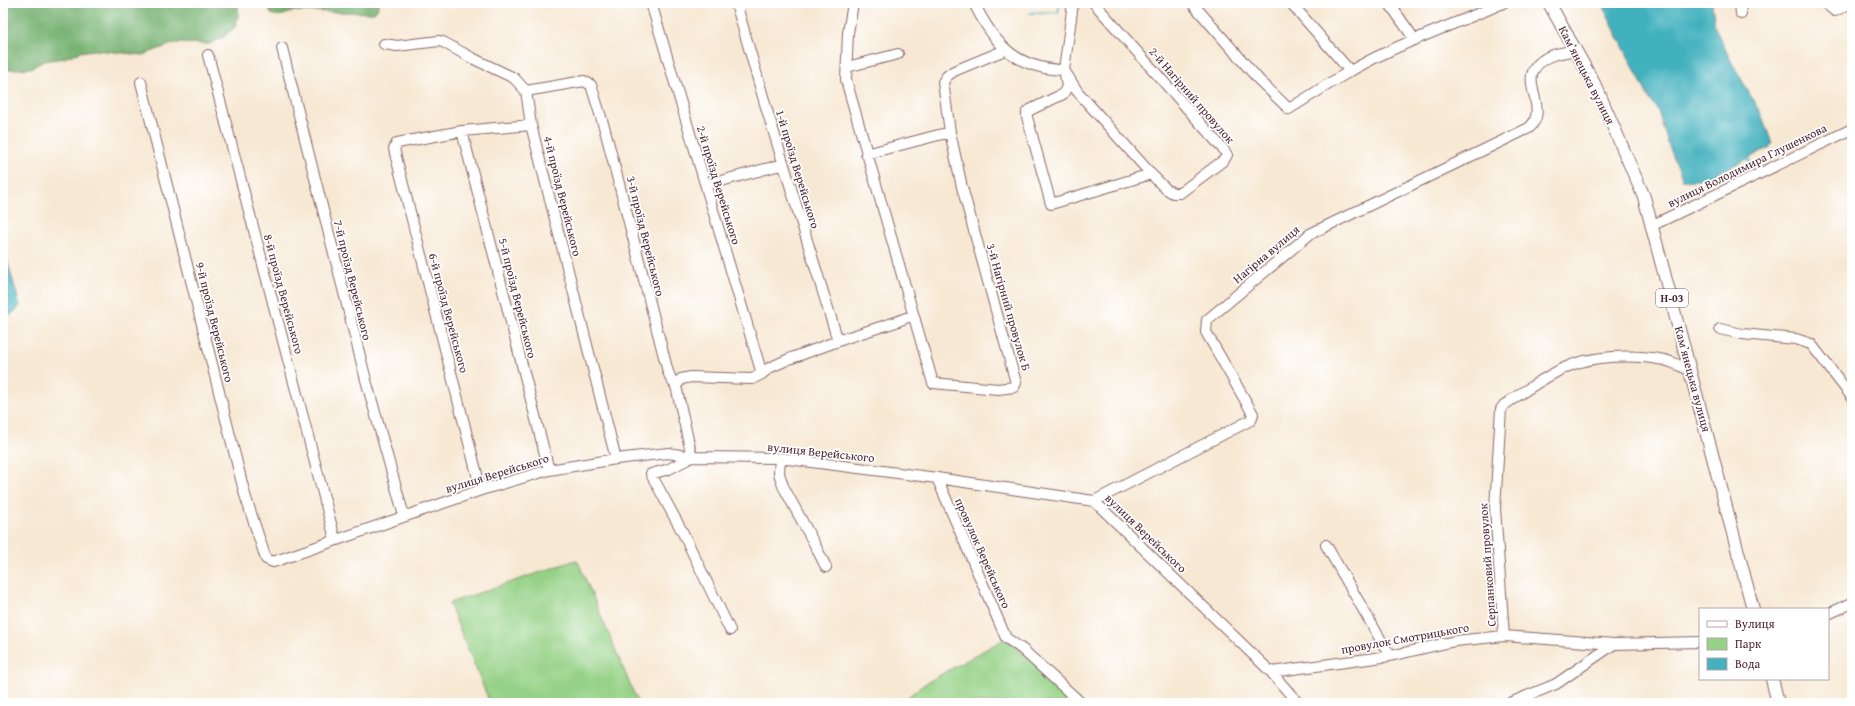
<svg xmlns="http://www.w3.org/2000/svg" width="1855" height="706" font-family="'Gentium Book Plus',serif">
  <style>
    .green { fill: #95d186; stroke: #707858 }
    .forest { fill: #78b373; stroke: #61694f }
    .water { fill: #43b1be; stroke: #466874 }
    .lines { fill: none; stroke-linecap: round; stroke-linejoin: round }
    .stream { stroke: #43b1be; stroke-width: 2 }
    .minor-casing { stroke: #876566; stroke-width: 12 }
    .major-casing { stroke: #876566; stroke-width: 14 }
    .minor { stroke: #fff; stroke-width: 10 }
    .major { stroke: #fff; stroke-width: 12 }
    .labels { text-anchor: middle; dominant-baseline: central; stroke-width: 3.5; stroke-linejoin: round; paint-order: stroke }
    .shield { fill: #fff; stroke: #80626b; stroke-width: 1 }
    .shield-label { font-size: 11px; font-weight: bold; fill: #4a1f2b }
    .street-label { font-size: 12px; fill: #4a1f2b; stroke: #fff }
  </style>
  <rect width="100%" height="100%" fill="#fff"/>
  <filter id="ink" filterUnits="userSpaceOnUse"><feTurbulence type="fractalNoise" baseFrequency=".025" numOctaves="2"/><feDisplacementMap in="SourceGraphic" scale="8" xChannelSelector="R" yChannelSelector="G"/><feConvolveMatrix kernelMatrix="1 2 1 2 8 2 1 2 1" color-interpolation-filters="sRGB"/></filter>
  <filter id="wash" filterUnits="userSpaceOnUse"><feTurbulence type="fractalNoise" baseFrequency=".012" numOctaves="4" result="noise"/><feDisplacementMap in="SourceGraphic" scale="16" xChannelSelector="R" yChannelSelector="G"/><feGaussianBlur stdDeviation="0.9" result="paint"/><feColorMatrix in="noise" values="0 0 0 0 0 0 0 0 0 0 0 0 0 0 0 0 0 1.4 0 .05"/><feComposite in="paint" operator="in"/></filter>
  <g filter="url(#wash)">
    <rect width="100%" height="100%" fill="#f7e8d3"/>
    <path class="green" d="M573 561H577L579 564 638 703H490L449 603Z
      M1006 638 1081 703H900L926 683Z"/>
    <path class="forest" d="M3 3H238V18L235 27 222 38 209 44 175 43 143 55 95 50 80 52 64 58 44 61 31 68 3 70Z
      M267 3H379L377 10 374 13 294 11C286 14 280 18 271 14Z"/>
    <path class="water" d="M1601 3H1712L1715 28 1730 59 1761 114 1772 143 1770 147C1752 156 1702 185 1683 180L1668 144 1658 111 1649 98Z
      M3 246 20 305C17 313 8 314 3 321Z"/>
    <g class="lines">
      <path class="stream" d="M1030 13 1058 12 1060 3
        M1748 155 1752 170"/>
    </g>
  </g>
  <g filter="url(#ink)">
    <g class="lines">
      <defs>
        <path id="minor" d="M651 3 762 374
          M736 3 766 107 838 341
          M853 3 848 33 846 80 933 383 998 389 1014 387 1016 383 962 187 950 132 943 82 947 76 954 71 1005 50
          M974 3C994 44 1016 69 1064 70L1073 3
          M1192 3 1259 80 1289 109C1321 89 1352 68 1387 52 1425 34 1465 20 1503 3
          M1291 3 1350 71
          M1389 3 1415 40
          M1740 3 1741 14
          M1825 3 1835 11 1851 3
          M384 44 397 46 439 41 443 42 472 58 514 78 526 91 531 125 616 459
          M282 48 366 380 404 516
          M208 55 335 539
          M847 67 898 54
          M1064 70 1077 91 1151 174 1166 189 1173 193H1180L1224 160 1227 155 1223 149 1094 3
          M1065 74 1067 87 1063 94 1030 110 1027 112V117L1051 204 1151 174
          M141 82 245 495 266 559 273 562 481 490 549 470 616 459 668 453 692 457 780 458 937 478 1094 501 1271 672 1298 703
          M526 91 584 81 591 85 605 130 668 372 671 379 676 386 692 457 669 469 651 474 683 533 730 630
          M462 131 549 470
          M866 154 950 132
          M706 185 784 164
          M1653 225 1852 129
          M1720 329 1742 334 1796 339 1811 344 1852 397
          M676 386 681 379 691 377 752 379 762 374 769 368 789 359 849 337 896 322 913 315
          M780 458 779 473 783 486 815 545 826 567
          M937 478 1006 638 1022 649 1081 703
          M481 490 394 149 397 143 462 131 531 125
          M1094 501 1251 420 1253 414 1206 332 1207 320 1310 234 1529 128C1553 106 1510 77 1548 57 1556 53 1567 52 1576 50
          M1326 545 1390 656
          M1828 614 1852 603
          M1504 636 1495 508 1501 409 1504 405C1523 392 1543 378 1564 368 1591 355 1635 354 1664 360 1673 362 1682 367 1690 370
          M1271 672 1390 656 1455 641 1504 636 1614 644
          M1510 703 1556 684 1614 644 1700 642"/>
        <path id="major" d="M1549 3 1597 89 1644 197 1753 609
          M1772 679 1778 703"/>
      </defs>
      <use href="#minor" class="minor-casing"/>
      <use href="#major" class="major-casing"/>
      <use href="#minor" class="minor"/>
      <use href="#major" class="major"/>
    </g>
  </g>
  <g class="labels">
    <rect class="shield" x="1656" y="289" width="32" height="18" rx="3"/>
    <g class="shield-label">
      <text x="1672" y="298">Н-03</text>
    </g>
    <g class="street-label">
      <text transform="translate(1587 75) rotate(63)">Камʼянецька вулиця</text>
      <text transform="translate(1192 95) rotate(49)">2-й Нагірний провулок</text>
      <text transform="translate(1747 165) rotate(-26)">вулиця Володимира Глушенкова</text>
      <text transform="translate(798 169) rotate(73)">1-й проїзд Верейського</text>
      <text transform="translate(719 185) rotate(73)">2-й проїзд Верейського</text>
      <text transform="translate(563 196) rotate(76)">4-й проїзд Верейського</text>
      <text transform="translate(646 236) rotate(76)">3-й проїзд Верейського</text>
      <text transform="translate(1266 254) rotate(-40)">Нагірна вулиця</text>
      <text transform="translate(353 280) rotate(76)">7-й проїзд Верейського</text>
      <text transform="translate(284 294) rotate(75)">8-й проїзд Верейського</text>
      <text transform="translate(518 298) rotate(76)">5-й проїзд Верейського</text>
      <text transform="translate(1009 307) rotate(74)">3-й Нагірний провулок Б</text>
      <text transform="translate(449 313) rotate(75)">6-й проїзд Верейського</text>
      <text transform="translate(215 322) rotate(76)">9-й проїзд Верейського</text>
      <text transform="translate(1693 379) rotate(75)">Камʼянецька вулиця</text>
      <text transform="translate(821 452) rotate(6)">вулиця Верейського</text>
      <text transform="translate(497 473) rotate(-17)">вулиця Верейського</text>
      <text transform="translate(1146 533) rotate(44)">вулиця Верейського</text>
      <text transform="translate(983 553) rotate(66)">провулок Верейського</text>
      <text transform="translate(1487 565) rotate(-94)">Серпанковий провулок</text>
      <text transform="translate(1405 638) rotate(-10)">провулок Смотрицького</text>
    </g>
  </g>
  <rect width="1855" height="706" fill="none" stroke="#fff" stroke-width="16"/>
  <rect x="1699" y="608" width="130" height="72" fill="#ffffff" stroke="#b7a5aa"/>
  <rect x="1707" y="621" width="20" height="6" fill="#ffffff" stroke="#b7a5aa"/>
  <text x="1735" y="628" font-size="12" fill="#4a1f2b">Вулиця</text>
  <rect x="1707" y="638" width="20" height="12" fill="#95d186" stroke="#b7a5aa"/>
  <text x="1735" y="648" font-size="12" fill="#4a1f2b">Парк</text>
  <rect x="1707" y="658" width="20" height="12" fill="#43b1be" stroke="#b7a5aa"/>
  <text x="1735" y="668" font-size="12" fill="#4a1f2b">Вода</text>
</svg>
